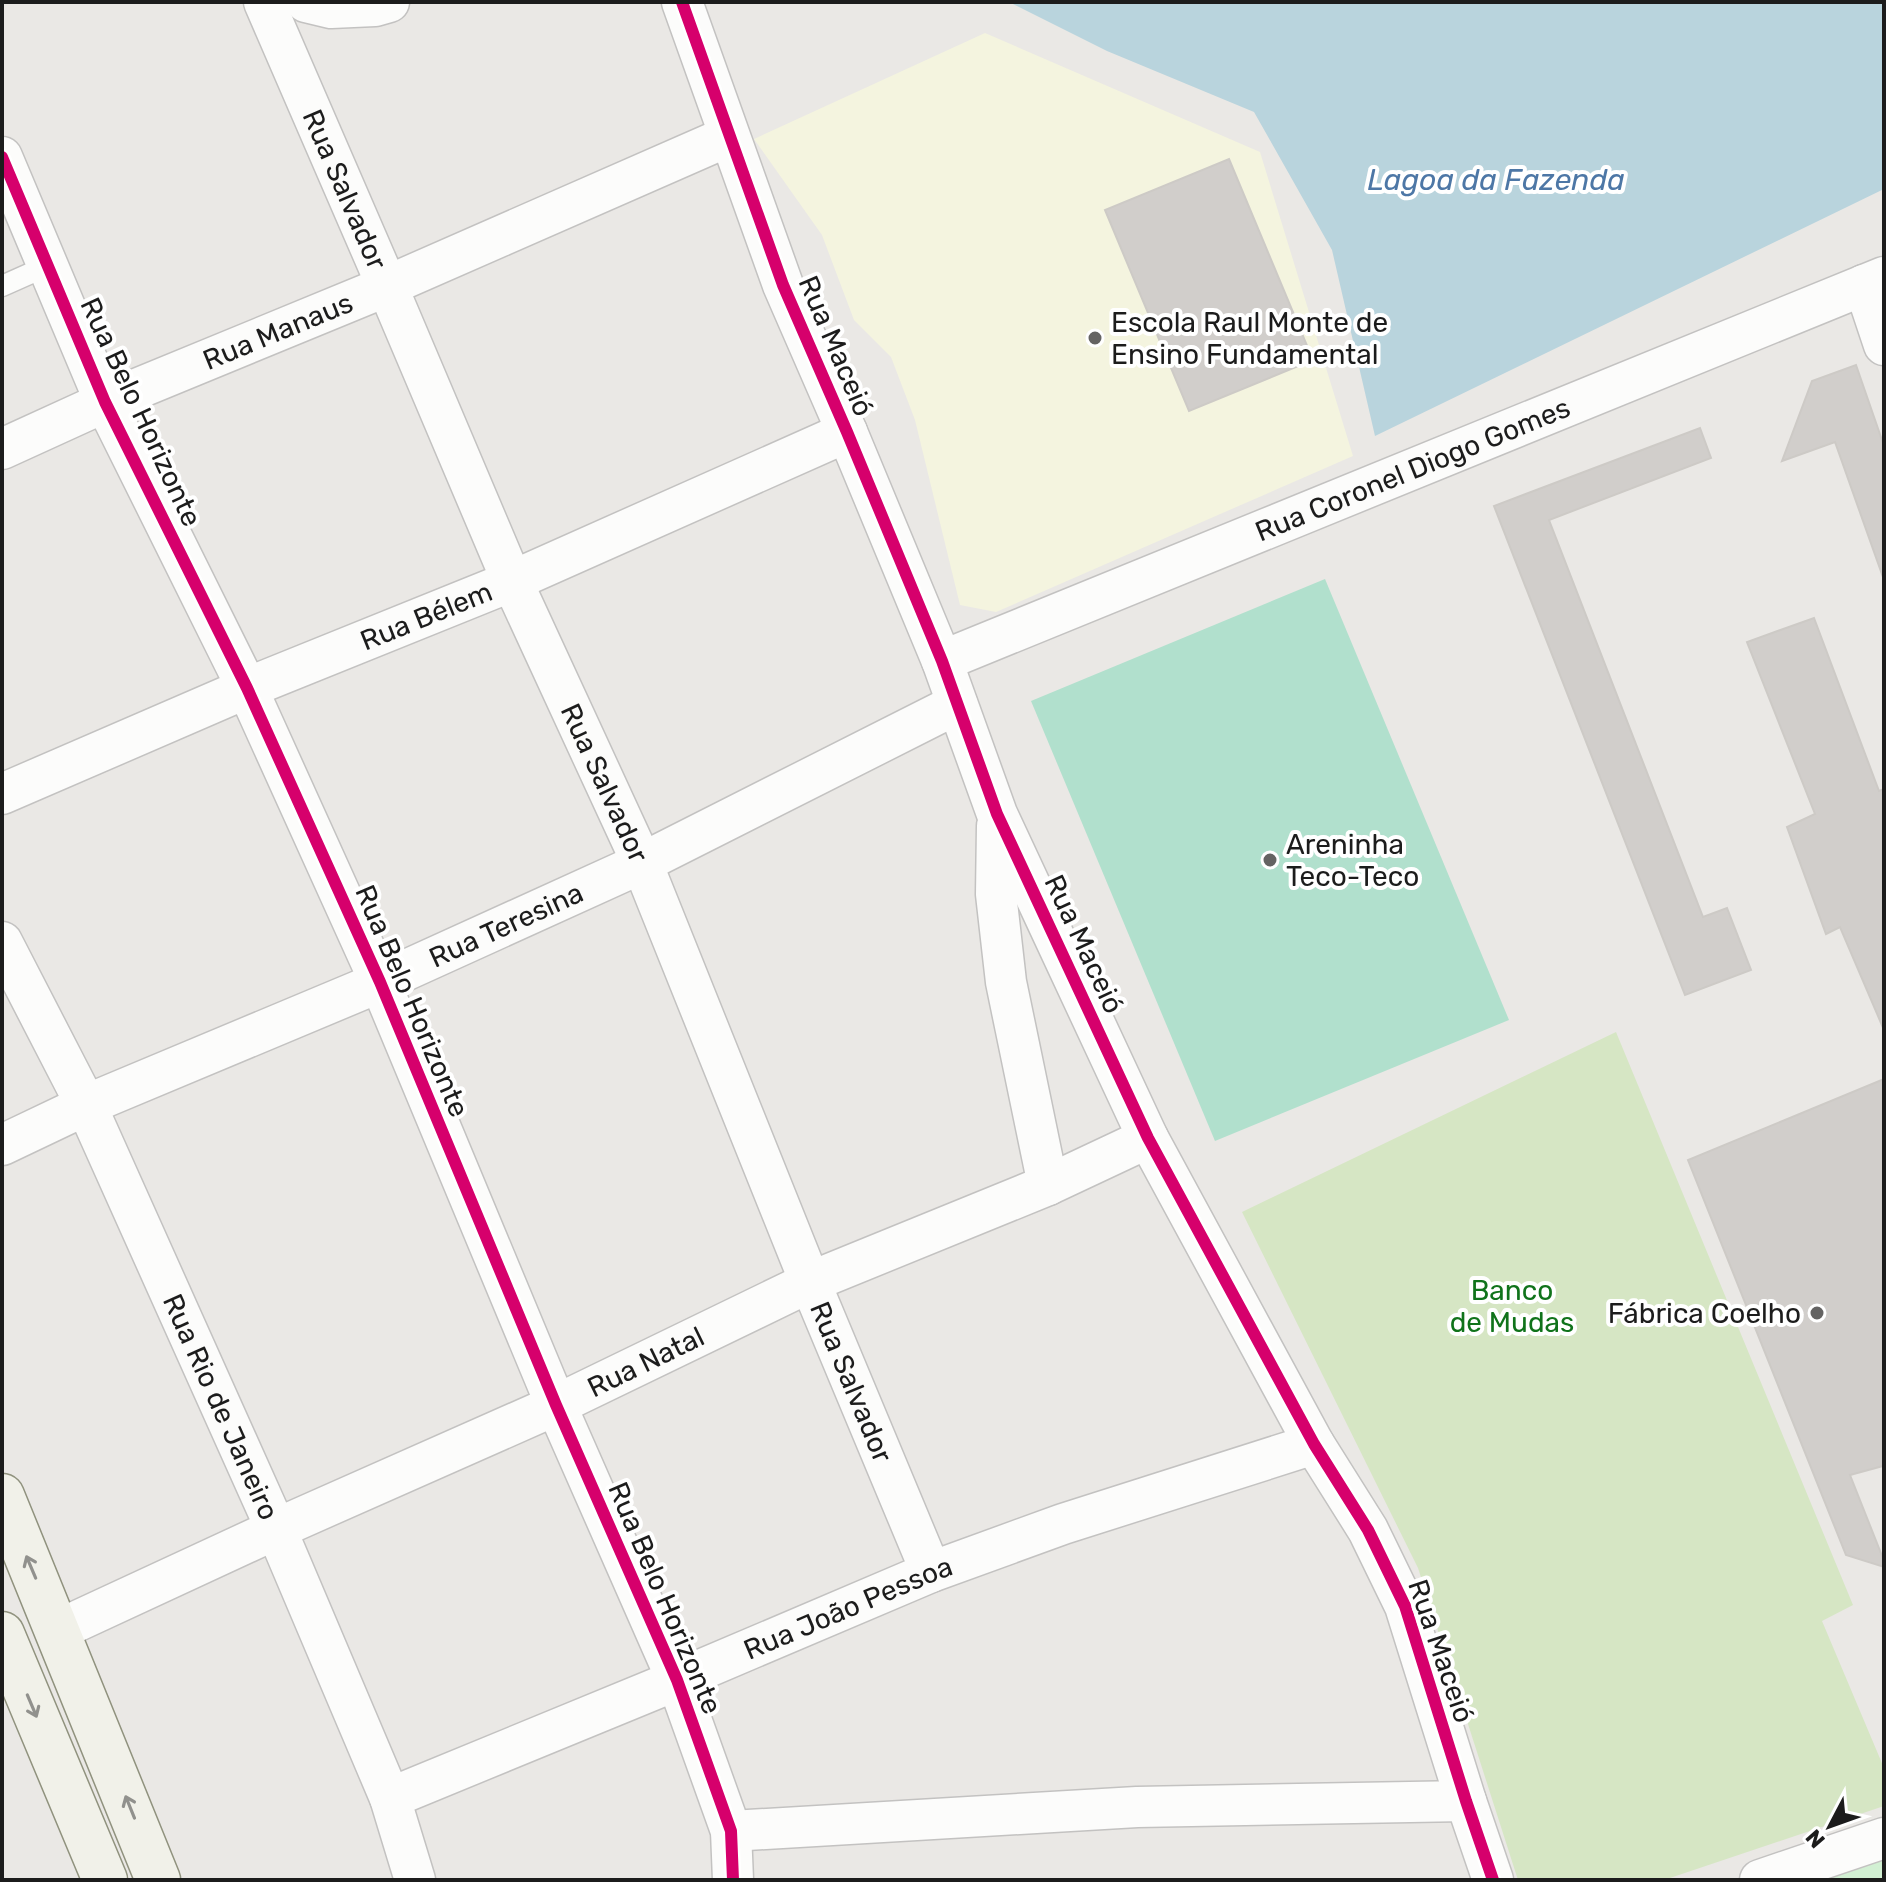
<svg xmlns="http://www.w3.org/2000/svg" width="1886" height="1882" font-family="Rubik,sans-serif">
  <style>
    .education { fill: #f4f4df }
    .grass { fill: #d6e6c4 }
    .park { fill: #d2f0d3 }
    .pitch { fill: #b1e0cd }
    .water { fill: #b9d4dd }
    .building { fill: #d1cecb; stroke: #cdcac6; stroke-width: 2 }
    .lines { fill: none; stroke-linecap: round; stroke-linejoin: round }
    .service-casing { stroke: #c3c2c1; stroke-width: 23 }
    .minor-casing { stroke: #c3c2c1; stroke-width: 43 }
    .secondary-casing { stroke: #90927e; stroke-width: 47 }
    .service { stroke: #fcfcfb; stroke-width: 20 }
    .minor { stroke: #fcfcfb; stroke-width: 40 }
    .secondary { stroke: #f1f1e9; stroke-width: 44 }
    .cycleway-casing { stroke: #fff; stroke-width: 17 }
    .cycleway { stroke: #d6006c; stroke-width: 12 }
    .oneway { stroke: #91918d }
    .poi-dot { fill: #646362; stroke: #fff; stroke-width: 3 }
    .labels { text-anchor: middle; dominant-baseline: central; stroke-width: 8; stroke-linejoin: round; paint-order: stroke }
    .street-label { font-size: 28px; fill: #1c1c1c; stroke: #fff }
    .poi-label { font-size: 28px; fill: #1c1c1c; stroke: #fff; text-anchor: start }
    .park-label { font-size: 28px; fill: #10731b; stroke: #fff }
    .water-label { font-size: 30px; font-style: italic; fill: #4d77a6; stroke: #fff }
  </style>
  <rect width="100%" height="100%" fill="#eae8e5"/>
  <path class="education" d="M985 33 1260 152 1353 456 996 612 960 605 915 420 891 357 854 320 822 235 754 139Z"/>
  <path class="grass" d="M1616 1032 1853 1605 1822 1621 1884 1768V1806L1664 1880H1518L1418 1568 1242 1212Z"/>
  <path class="park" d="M1884 1858V1880H1818Z"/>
  <path class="pitch" d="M1325 579 1509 1020 1215 1141 1031 701Z"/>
  <path class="water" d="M1009 2H1884V189L1375 436 1332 250 1254 112 1107 51Z"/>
  <path class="building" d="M1229 159 1313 360 1189 411 1105 210Z
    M1856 365 1884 446V580L1835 442 1782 461 1812 381Z
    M1700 428 1711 458 1549 520 1703 917 1727 908 1751 970 1685 995 1494 506Z
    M1814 618 1879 791 1884 789V1030L1840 927 1826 934 1787 827 1815 814 1747 642Z
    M1884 1079V1469L1883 1466 1850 1475 1884 1561V1567L1846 1555 1688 1160Z"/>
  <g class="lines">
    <defs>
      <path id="service" d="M2 286 47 266"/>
      <g id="minor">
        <path id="s1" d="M264 2 387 286 512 581 642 863 810 1282 931 1572"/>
        <path d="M306 2 331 8 375 6 389 2"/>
        <path d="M682 2 783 285 847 432 942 661 997 814 1148 1138 1314 1444 1368 1530 1405 1606 1466 1801 1493 1880"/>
        <path d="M2 157 105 402 247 688 380 982 556 1405 677 1680 731 1831 733 1880"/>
        <path d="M1864 285 1884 345"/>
        <path id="s2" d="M2 449 105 402 387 286 729 136"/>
        <path id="s3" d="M942 661 1884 277"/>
        <path id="s4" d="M2 794 247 688 512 581 847 432"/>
        <path d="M997 826 996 894 1006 982 1048 1185"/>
        <path id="s5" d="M2 942 86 1105 276 1529 390 1798 415 1880"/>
        <path id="s6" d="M2 1145 86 1105 380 982 642 863 957 704"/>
        <path id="s7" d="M58 1630 276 1529 556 1405 810 1282 1048 1185 1148 1138"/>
        <path id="s8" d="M390 1798 677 1680 931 1572 1063 1524 1314 1444"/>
        <path d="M731 1831 1137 1807 1466 1801"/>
        <path d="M1760 1880 1884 1838"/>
      </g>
      <path id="secondary" d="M2 1496 158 1880
        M2 1634 105 1880"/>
    </defs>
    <use href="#service" class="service-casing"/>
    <use href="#minor" class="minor-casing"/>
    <use href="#secondary" class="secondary-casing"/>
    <use href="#service" class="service"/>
    <use href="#minor" class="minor"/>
    <use href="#secondary" class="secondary"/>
    <defs>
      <path id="cycleway" d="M682 2 783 285 847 432 942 661 997 814 1148 1138 1314 1444 1368 1530 1405 1606 1466 1801 1493 1880
        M2 157 105 402 247 688 380 982 556 1405 677 1680 731 1831 733 1880"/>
    </defs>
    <use href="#cycleway" class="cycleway-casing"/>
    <use href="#cycleway" class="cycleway"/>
  </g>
  <defs><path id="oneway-shaft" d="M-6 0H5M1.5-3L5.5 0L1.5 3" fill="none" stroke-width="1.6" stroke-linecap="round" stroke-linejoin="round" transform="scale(2)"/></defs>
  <g class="oneway">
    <use href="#oneway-shaft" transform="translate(31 1567) rotate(-113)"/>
    <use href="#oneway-shaft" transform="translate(32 1706) rotate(67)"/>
    <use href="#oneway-shaft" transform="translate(130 1807) rotate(-112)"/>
  </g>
  <g class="poi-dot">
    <circle cx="1095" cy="338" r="8"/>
    <circle cx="1270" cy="860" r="8"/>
    <circle cx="1817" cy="1313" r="8"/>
  </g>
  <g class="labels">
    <g class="street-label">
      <text stroke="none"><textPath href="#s1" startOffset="204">Rua Salvador</textPath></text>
      <text stroke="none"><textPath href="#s2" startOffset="300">Rua Manaus</textPath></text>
      <text transform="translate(836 346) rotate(67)">Rua Maceió</text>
      <text transform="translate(141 412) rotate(65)">Rua Belo Horizonte</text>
      <text stroke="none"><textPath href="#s3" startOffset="508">Rua Coronel Diogo Gomes</textPath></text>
      <text stroke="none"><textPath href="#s4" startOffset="460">Rua Bélem</textPath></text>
      <text stroke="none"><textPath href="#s1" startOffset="852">Rua Salvador</textPath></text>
      <text stroke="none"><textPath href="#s6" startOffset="550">Rua Teresina</textPath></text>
      <text transform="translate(1084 944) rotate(65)">Rua Maceió</text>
      <text transform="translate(412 1001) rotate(67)">Rua Belo Horizonte</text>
      <text stroke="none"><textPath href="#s7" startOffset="646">Rua Natal</textPath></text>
      <text stroke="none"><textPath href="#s1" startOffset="1500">Rua Salvador</textPath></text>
      <text stroke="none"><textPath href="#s5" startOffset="514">Rua Rio de Janeiro</textPath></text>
      <text transform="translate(665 1598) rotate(67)">Rua Belo Horizonte</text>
      <text stroke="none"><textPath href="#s8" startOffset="496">Rua João Pessoa</textPath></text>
      <text transform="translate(1441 1651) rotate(71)">Rua Maceió</text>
    </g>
    <g class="poi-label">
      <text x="1111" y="322">Escola Raul Monte de<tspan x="1111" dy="32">Ensino Fundamental</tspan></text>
      <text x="1286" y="844">Areninha<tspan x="1286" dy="32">Teco-Teco</tspan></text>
      <text x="1801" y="1313" text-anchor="end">Fábrica Coelho</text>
    </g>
    <g class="park-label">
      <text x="1512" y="1290">Banco<tspan x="1512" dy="32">de Mudas</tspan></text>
    </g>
    <g class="water-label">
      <text x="1496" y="180">Lagoa da Fazenda</text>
    </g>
  </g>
  <rect width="1886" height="1882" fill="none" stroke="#1c1c1c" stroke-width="8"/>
  <g transform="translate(1830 1826) rotate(229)" stroke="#ffffff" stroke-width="6" paint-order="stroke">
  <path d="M0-6L14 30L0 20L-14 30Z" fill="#1c1c1c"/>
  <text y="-12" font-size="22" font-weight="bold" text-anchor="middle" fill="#1c1c1c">N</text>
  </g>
</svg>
